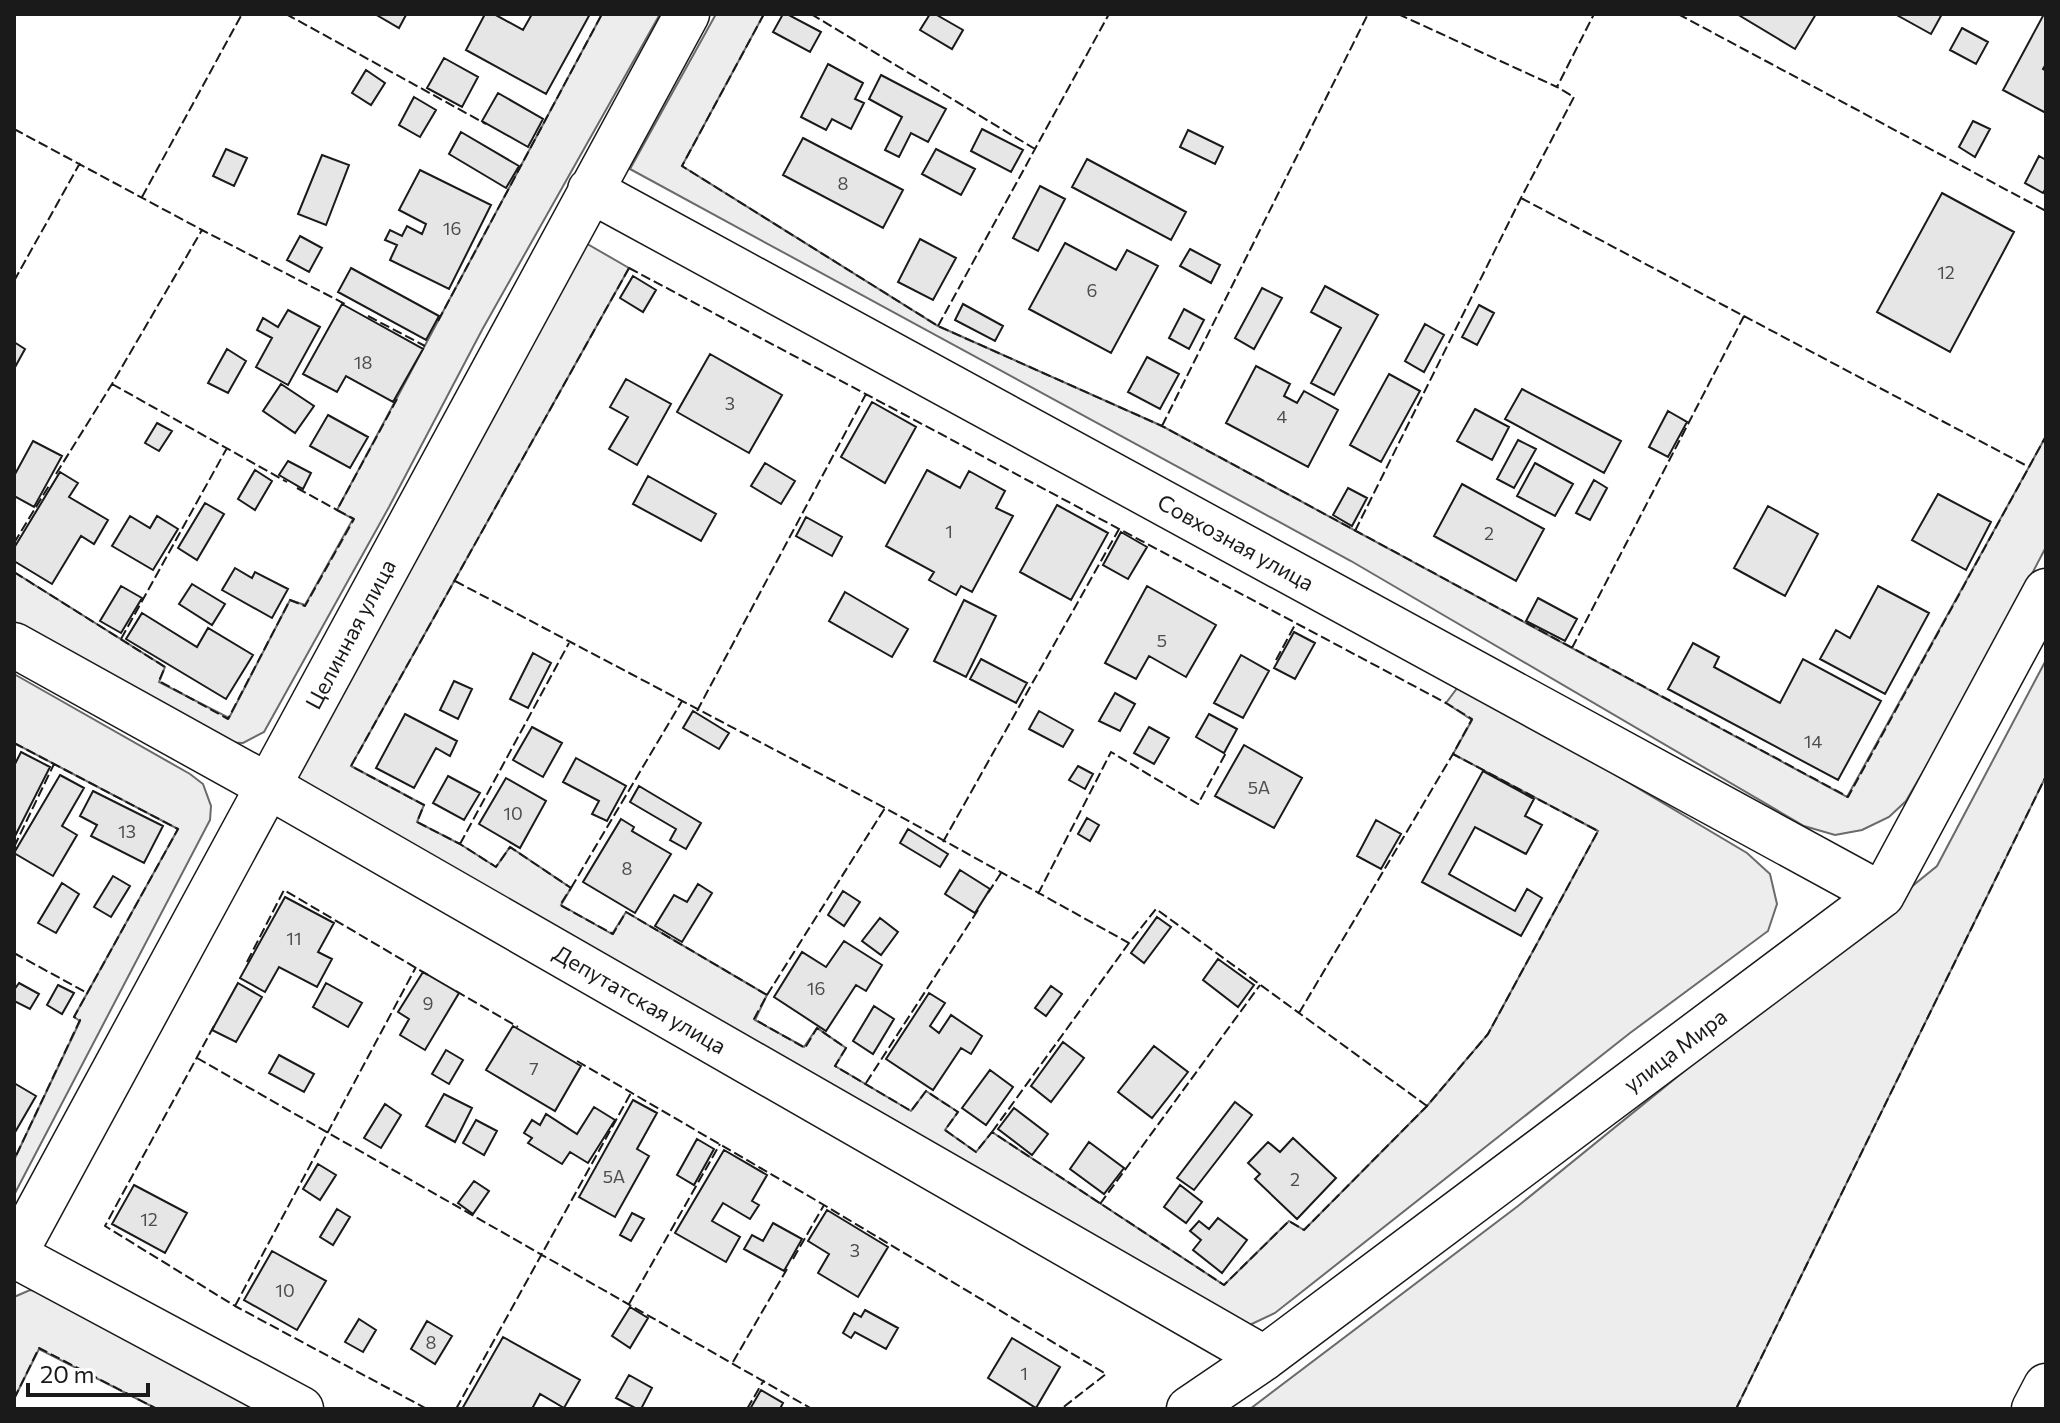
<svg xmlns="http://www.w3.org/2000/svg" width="2060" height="1423" font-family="Commissioner,sans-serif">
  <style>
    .built { fill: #ededed; stroke: #6a6a6a; stroke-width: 2 }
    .building { fill: #e6e6e6; stroke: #1a1a1a; stroke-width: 2 }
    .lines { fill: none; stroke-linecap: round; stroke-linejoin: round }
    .minor-casing { stroke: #1a1a1a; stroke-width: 47 }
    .minor { stroke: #fff; stroke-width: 44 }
    .fence { stroke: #1a1a1a; stroke-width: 2; stroke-dasharray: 10 4; stroke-linecap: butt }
    .labels { text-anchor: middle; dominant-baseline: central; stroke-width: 6; stroke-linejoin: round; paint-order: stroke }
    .number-label { font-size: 18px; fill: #4d4d4d }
    .street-label { font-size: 22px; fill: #1a1a1a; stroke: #fff }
  </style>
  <rect width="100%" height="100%" fill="#fff"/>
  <path class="built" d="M602 14H660L482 330 389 507 264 732 243 743 219 742 14 624V572L165 667 159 682 229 718 290 600 305 605 353 519 337 510Z
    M716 14H764L682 166 938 326 1162 426 1847 797 2046 436V547L1974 684 1906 801 1889 817 1862 830 1835 835 1804 826 1351 561 630 169Z
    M577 238 629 268 351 766 424 805 417 822 460 844 496 867 510 847 571 888 561 905 612 934 626 912 767 995 755 1020 804 1047 817 1028 846 1048 835 1066 911 1111 926 1091 958 1112 945 1130 976 1152 992 1132 1224 1285 1289 1221 1304 1230 1427 1106 1488 1034 1598 831 1453 754 1472 720 1446 703 1461 683 1747 853 1770 874 1777 904 1768 931 1630 1033 1275 1313 1239 1330 289 782Z
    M2046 660V776L1736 1409H1250L1518 1206 1937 866Z
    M14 674 190 774 203 784 211 806 210 820 14 1195V1160L80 1021 74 1017 178 829 14 743Z
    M30 1290 48 1293 259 1409H157L39 1349 14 1399V1297Z"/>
  <path class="building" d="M375 14H404L406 15 399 28Z
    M485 14H494L523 30 532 14H590L546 94 466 50Z
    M783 14H787L821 32 810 52 773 32Z
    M930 14H935L963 30 952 49 920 30Z
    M1737 14H1816L1795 49Z
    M1895 14H1942L1931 34Z
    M2044 14H2046V64L2043 69 2046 71V113L2003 90Z
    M1962 28 1988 42 1976 64 1950 50Z
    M444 58 478 77 462 107 427 88Z
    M828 64 863 83 855 99 864 103 851 129 832 119 826 130 801 117Z
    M366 70 385 83 371 105 352 93Z
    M881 75 946 109 928 142 911 133 899 157 885 150 902 117 869 99Z
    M498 93 543 119 528 147 482 121Z
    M414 97 436 110 420 137 399 125Z
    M1973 121 1990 129 1975 157 1959 147Z
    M982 129 1023 150 1011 172 971 151Z
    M1188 130 1223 147 1215 164 1180 147Z
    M461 132 519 166 506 188 449 154Z
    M803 138 903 190 883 228 783 175Z
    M226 149 247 158 234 186 213 176Z
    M936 149 975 169 961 195 922 174Z
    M322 155 349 165 326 225 298 214Z
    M2039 156 2046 160V188L2043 193 2025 183Z
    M1087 159 1186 212 1171 240 1072 187Z
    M420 170 491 205 449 289 390 260 397 245 385 240 390 230 402 236 407 226 422 234 426 224 399 210Z
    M1040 186 1065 199 1038 251 1013 238Z
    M1942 193 2014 232 1950 352 1877 312Z
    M300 236 322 248 309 272 287 260Z
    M920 239 956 258 933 300 898 282Z
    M1065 243 1116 270 1127 250 1158 266 1111 353 1029 309Z
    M1190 249 1220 265 1211 283 1180 266Z
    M351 268 439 316 426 340 338 292Z
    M633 276 656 290 643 312 620 298Z
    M1325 286 1378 315 1334 395 1311 383 1341 328 1311 312Z
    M1262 288 1282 298 1254 349 1235 338Z
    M342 304 423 349 393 402 346 376 337 392 303 374Z
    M963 304 1003 326 995 341 955 320Z
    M1479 305 1494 313 1477 345 1462 337Z
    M1184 309 1204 320 1189 349 1169 338Z
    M288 310 320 327 288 385 256 367 272 338 257 330 263 318 278 327Z
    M1425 324 1444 335 1424 372 1405 361Z
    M14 342 25 349 14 369Z
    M227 349 246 361 228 393 208 383Z
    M710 354 782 395 749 453 677 412Z
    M1147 357 1179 374 1160 409 1128 392Z
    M1256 366 1290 384 1284 396 1297 403 1304 391 1338 410 1308 467 1226 423Z
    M1389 374 1420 391 1381 462 1350 445Z
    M626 379 671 404 637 465 609 449 628 417 610 407Z
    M281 384 314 406 295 433 263 411Z
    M1522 389 1621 441 1604 473 1505 419Z
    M872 402 916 427 885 483 841 457Z
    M1475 409 1509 427 1492 460 1457 441Z
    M1668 411 1687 422 1668 457 1649 447Z
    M328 415 368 437 350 468 310 446Z
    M157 423 172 431 159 451 145 443Z
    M1518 440 1536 449 1514 488 1497 479Z
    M33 441 62 456 34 507 14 496V476Z
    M288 461 311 473 303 489 279 475Z
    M765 463 795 481 781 504 751 486Z
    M1535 463 1573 484 1555 516 1517 496Z
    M255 470 272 481 255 510 238 499Z
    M927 470 960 488 969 471 1005 491 996 508 1013 516 972 592 961 586 956 595 929 580 934 572 886 546Z
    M60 472 78 483 69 497 108 520 94 544 81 536 52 584 14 561V548Z
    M648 476 716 514 701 541 633 504Z
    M1594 480 1607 488 1590 520 1576 513Z
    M1462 484 1544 529 1516 581 1434 536Z
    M1348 488 1367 498 1352 526 1333 515Z
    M1938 494 1991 522 1966 570 1912 540Z
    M205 503 224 514 197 560 178 548Z
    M1057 505 1108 533 1071 600 1020 572Z
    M1768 506 1818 534 1785 596 1734 568Z
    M130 516 150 528 157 516 178 529 153 570 112 546Z
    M806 517 842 537 832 556 796 536Z
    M1121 532 1147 547 1128 579 1103 565Z
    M235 568 252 578 255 572 288 589 272 618 222 590Z
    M192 584 225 604 212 625 179 604Z
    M121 586 142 598 121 633 100 621Z
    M1147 586 1216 625 1186 677 1149 656 1136 679 1105 663Z
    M1878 586 1929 613 1885 694 1820 659 1836 630 1850 638Z
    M845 592 908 629 892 657 829 621Z
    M1538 598 1577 619 1565 641 1526 621Z
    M964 600 996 616 966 677 934 661Z
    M142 613 197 647 208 628 253 655 226 699 126 639Z
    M1294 632 1315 643 1295 679 1274 668Z
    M1693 643 1719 657 1714 667 1780 703 1803 659 1881 701 1838 780 1668 689Z
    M533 653 551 663 528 708 510 699Z
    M1241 655 1269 671 1243 718 1214 703Z
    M981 659 1027 683 1016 703 970 679Z
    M454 681 472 689 458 719 440 710Z
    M1115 693 1135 704 1120 731 1099 721Z
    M693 711 729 733 719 749 683 728Z
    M1039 711 1073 730 1063 747 1029 729Z
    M405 714 457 741 450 756 436 748 414 788 376 768Z
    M1209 714 1237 729 1224 753 1196 737Z
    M532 727 562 743 543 777 513 760Z
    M1149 727 1169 738 1154 764 1134 753Z
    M1244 745 1302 778 1274 828 1215 796Z
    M21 752 50 767 14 838V766Z
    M576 758 626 786 607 821 592 814 599 801 563 782Z
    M1078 766 1093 774 1085 789 1069 780Z
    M1483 771 1534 799 1525 816 1542 825 1526 854 1475 827 1449 874 1515 911 1527 889 1542 898 1521 936 1422 882Z
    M60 775 84 788 62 826 77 835 53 876 14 853Z
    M448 776 480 793 464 820 433 803Z
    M506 778 546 801 520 848 479 824Z
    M639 786 701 823 686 849 670 840 676 829 630 802Z
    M93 791 163 826 144 863 91 836 97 825 80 816Z
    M1087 818 1099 825 1090 841 1078 834Z
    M621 819 634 827 632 831 671 854 635 913 583 882Z
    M1376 820 1401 834 1381 869 1357 856Z
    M908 829 948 854 940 867 900 843Z
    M960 870 990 889 975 913 945 894Z
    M113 876 130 886 111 917 94 907Z
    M62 883 79 894 56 933 38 923Z
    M698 884 712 893 682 942 655 926 674 895 687 902Z
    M843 891 860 902 844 926 828 915Z
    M285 897 334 923 318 952 332 959 317 987 279 967 265 992 240 978Z
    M1157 917 1171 927 1144 963 1131 953Z
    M880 918 898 932 881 955 862 941Z
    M844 941 882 965 866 991 856 985 826 1031 774 997 802 952 826 967Z
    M1218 959 1254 985 1238 1007 1203 980Z
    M423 972 459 993 425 1050 400 1035 409 1019 398 1012Z
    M19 983 39 994 30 1009 14 1001V990Z
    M238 983 262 997 236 1042 212 1030Z
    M326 983 362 1003 348 1027 313 1007Z
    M58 985 74 993 62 1014 47 1005Z
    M1051 986 1062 994 1046 1016 1035 1008Z
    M929 993 945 1003 930 1026 939 1033 951 1015 982 1036 971 1054 961 1048 933 1090 886 1059Z
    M874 1006 894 1019 873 1054 853 1041Z
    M513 1026 581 1066 555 1111 486 1070Z
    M1063 1042 1084 1058 1051 1102 1031 1086Z
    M1154 1046 1188 1072 1152 1118 1118 1092Z
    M446 1050 463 1060 449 1084 432 1074Z
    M279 1055 314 1074 304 1092 269 1073Z
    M990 1070 1013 1087 986 1125 962 1108Z
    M14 1083 36 1096 14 1134Z
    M444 1094 472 1108 455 1142 426 1126Z
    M633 1100 657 1113 637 1149 649 1156 615 1217 579 1197Z
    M1235 1102 1252 1115 1194 1190 1177 1178Z
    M385 1104 401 1115 381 1148 364 1138Z
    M594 1107 615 1120 588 1163 570 1152 562 1164 528 1143 532 1138 524 1133 532 1120 540 1125 546 1114 577 1134Z
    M1014 1108 1048 1134 1032 1155 998 1129Z
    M476 1120 497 1131 484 1155 463 1143Z
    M1293 1138 1336 1178 1297 1219 1255 1179 1260 1174 1248 1163 1268 1142 1280 1152Z
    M697 1139 714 1149 694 1185 677 1175Z
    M1089 1142 1124 1168 1104 1194 1070 1169Z
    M724 1150 767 1175 752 1201 759 1205 750 1219 723 1203 712 1221 740 1237 726 1262 675 1233Z
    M318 1164 336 1175 320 1200 303 1189Z
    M474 1181 489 1191 473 1214 458 1203Z
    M134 1185 187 1213 165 1253 112 1224Z
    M1180 1185 1202 1202 1186 1223 1164 1207Z
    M337 1209 350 1217 333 1245 320 1237Z
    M827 1210 888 1247 858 1297 818 1273 829 1254 808 1241Z
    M632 1213 644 1219 631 1241 620 1235Z
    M1218 1218 1247 1240 1222 1273 1193 1250 1201 1240 1190 1231 1199 1221 1209 1229Z
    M773 1223 802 1239 784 1271 744 1249 752 1235 763 1241Z
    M272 1251 326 1281 297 1330 244 1300Z
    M630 1307 648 1318 630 1348 612 1336Z
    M865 1310 898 1328 886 1349 855 1332 851 1338 843 1333 854 1313 861 1317Z
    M359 1319 376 1330 363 1352 345 1342Z
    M427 1321 452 1336 435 1364 411 1349Z
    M503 1337 580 1380 564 1408 540 1394 532 1409H462Z
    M1012 1338 1060 1367 1036 1408 988 1378Z
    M629 1375 652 1388 641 1409H637L616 1398Z
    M761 1390 783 1403 780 1409H750Z"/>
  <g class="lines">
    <defs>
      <path id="minor" d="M590 190 1882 895
        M14 645 268 786 1264 1358
        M14 1255 687 14
        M14 1255 301 1409
        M1189 1409 1264 1358 1882 895 2046 591
        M2034 1409 2046 1386"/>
    </defs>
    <use href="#minor" class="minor-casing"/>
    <use href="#minor" class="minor"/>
    <path class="fence" d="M286 14 486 124
      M764 14 682 166 938 326 1162 426 1848 797 2046 436
      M811 14 1035 149
      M1398 14 1557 87 1594 14
      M1678 14 2046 211
      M14 129 202 230 347 305
      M142 197 242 14
      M1521 198 2029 467
      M629 268 1446 703 1472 719 1453 754 1598 831 1488 1034 1427 1106 1304 1230 1289 1221 1224 1285 992 1132 976 1152 945 1130 958 1112 926 1091 911 1111 835 1066 846 1048 817 1028 805 1048 754 1019 767 995 626 912 613 934 560 905 571 888 510 847 496 867 460 844 417 822 424 805 351 766Z
      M14 281 80 163
      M368 316 425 346
      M438 321 602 14
      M938 326 1109 14
      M112 384 287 482
      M1162 426 1368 14
      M56 474 112 384 202 230
      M297 488 337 510
      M1355 531 1521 198 1574 97 1557 87
      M14 543 50 484
      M14 572 165 667 159 681 228 719 290 600 305 606 354 519 337 510 397 399
      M455 581 885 808 1129 943 1156 909 1427 1106
      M121 639 227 448
      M1572 648 1744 316
      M1276 660 1296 623
      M697 711 866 394
      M14 743 178 829 74 1017 80 1020 14 1160
      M943 842 1119 529
      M460 844 569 643
      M14 847 54 764
      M571 888 682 701
      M988 893 1001 873
      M1038 894 1111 752 1198 804 1227 751
      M14 953 87 993
      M247 962 284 890 428 975
      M456 991 518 1027
      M767 995 885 808
      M1299 1013 1453 754
      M214 1026 105 1226 235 1306 427 1409
      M197 1058 812 1409
      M577 1061 824 1205 1106 1374 1061 1409
      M866 1083 978 910
      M992 1132 1129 943
      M1100 1204 1260 985
      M793 1259 824 1205
      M629 1304 720 1144
      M235 1306 416 967
      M733 1362 787 1269
      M14 1399 39 1348 157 1409
      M456 1409 631 1093
      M747 1409 764 1380
      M1736 1409 2046 776"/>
  </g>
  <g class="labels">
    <g class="number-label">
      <text x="843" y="183">8</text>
      <text x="452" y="228">16</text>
      <text x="1946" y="272">12</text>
      <text x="1092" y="290">6</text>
      <text x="363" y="362">18</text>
      <text x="730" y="403">3</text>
      <text x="1282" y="416">4</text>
      <text x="949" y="531">1</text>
      <text x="1489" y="533">2</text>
      <text x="1162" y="640">5</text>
      <text x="1813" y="741">14</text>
      <text x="1259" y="787">5А</text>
      <text x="513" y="813">10</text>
      <text x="127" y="831">13</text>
      <text x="627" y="868">8</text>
      <text x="294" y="938">11</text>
      <text x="816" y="988">16</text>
      <text x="428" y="1003">9</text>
      <text x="534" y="1068">7</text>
      <text x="614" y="1176">5А</text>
      <text x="1295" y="1179">2</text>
      <text x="149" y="1219">12</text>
      <text x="855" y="1250">3</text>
      <text x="285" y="1290">10</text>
      <text x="431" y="1342">8</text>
      <text x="1024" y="1373">1</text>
    </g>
    <g class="street-label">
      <text transform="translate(1236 542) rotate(29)">Совхозная улица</text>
      <text transform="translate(350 634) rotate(-62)">Целинная улица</text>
      <text transform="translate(640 999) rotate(30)">Депутатская улица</text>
      <text transform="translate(1675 1050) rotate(-37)">улица Мира</text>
    </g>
  </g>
  <rect width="2060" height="1423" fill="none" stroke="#1a1a1a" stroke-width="32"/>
  <path d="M28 1383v12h120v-12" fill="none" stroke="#1a1a1a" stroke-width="4"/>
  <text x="40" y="1383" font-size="24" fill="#1a1a1a" stroke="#ffffff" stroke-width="6" paint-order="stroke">20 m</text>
</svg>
